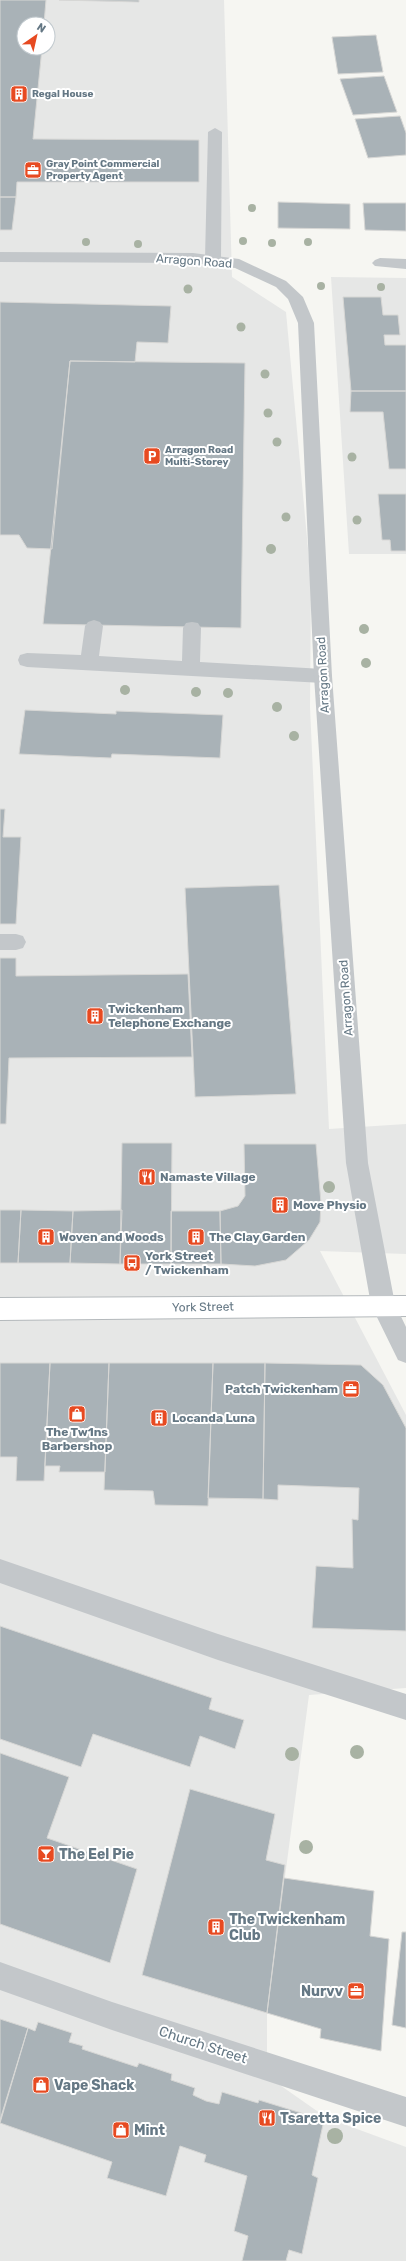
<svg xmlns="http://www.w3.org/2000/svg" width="406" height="2261" font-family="Rubik,sans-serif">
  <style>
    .built { fill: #e6e7e6; fill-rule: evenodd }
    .building { fill: #a9b2b7; stroke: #d7d7d5 }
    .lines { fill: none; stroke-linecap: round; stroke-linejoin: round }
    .primary-casing { stroke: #b4b9bc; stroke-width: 2 }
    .service { fill: #c3c7ca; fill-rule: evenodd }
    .minor { fill: #c3c7ca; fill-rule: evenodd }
    .primary { fill: #fff; fill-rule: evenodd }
    .tree { fill: #a8b2a3 }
    .labels { text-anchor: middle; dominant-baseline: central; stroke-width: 4; stroke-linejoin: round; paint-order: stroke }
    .far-poi-label { font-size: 10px; font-weight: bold; fill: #647784; stroke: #fff; text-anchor: start }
    .street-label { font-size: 12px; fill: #647784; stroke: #fff }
    .poi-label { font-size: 12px; font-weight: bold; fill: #647784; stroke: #fff; text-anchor: start }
    .near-poi-label { font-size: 14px; font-weight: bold; fill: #647784; stroke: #fff; text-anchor: start }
    .near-street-label { font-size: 14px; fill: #647784; stroke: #fff }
  </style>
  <rect width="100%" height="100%" fill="#f6f6f2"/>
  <path class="built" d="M0 0H224L232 277 286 312 311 581 310 707 329 1129 406 1124V1254L320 1251 406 1415V1688L309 1695 267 2013V2076L327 2118 406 2147V2261H0ZM24 24H48V48H24Z
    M331 277 406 278V554H349Z"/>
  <path class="building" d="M0 0H46L44 24H24V48H42L33 139 199 140V182H17L16 197H0Z
    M59 0H139V2Z
    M376 35 383 72 338 74 332 37Z
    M384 76 397 112 353 115 340 79Z
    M400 116 406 133V155L368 158 355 119Z
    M0 197H16L12 230H0Z
    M278 202 350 204V229L278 228Z
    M363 203H406V231L365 230Z
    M343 297H381L383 315H398L400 335H384L385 345H406V391H351Z
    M0 302 171 306 168 343 137 342 135 362 70 361 52 549 27 548 19 535H0Z
    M70 361 245 363 241 628 43 624Z
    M351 391H406V469H389L383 412H350Z
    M378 494H406V551H391L390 540H382Z
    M25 710 116 714V711L223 715 220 758 112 754 111 758 19 754Z
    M0 809H5L3 837H21L16 924H0Z
    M279 885 296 1094 195 1097 185 888Z
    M0 958H16V976L188 974 192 1057 9 1058 6 1124H0Z
    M122 1143H172L171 1264H120Z
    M244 1144H316L321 1203 320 1222 309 1240 286 1260 255 1266 221 1264 220 1211 238 1206 245 1196Z
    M0 1210H21L18 1263H0Z
    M21 1210 73 1211 70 1263H18Z
    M122 1210 120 1264 70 1263 73 1211Z
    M171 1211H220L221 1264H171Z
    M0 1363H50L44 1481H16L17 1457H0Z
    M50 1363H109L105 1472H59L60 1466H45Z
    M109 1363H213L208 1506 155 1505 153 1491 104 1490Z
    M213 1363H265L263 1499 208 1498Z
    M265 1363 361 1365 383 1385 406 1428V1631L312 1628 316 1566 353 1568 352 1519 358 1520 359 1488 278 1485V1500L263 1499Z
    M0 1626 212 1698 209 1709 244 1720 235 1749 200 1736 190 1767 93 1734 81 1767 0 1739Z
    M0 1753 69 1777 47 1838 137 1869 110 1963 0 1924Z
    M190 1789 275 1814 266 1860 285 1865 267 2013 142 1975Z
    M284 1878 374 1891 370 1936 389 1939 381 2051 320 2038 321 2029 267 2013Z
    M402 1932H406V2028L392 2025Z
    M0 2019 28 2028 0 2120Z
    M38 2022 72 2033 69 2042 83 2046 82 2049 137 2067 139 2063 172 2074 171 2080 195 2088 193 2095 206 2101 219 2104 222 2092 258 2103 259 2100 324 2120 312 2175 318 2178 302 2254 289 2250 286 2261H242L248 2236 234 2231 247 2176 204 2162 206 2155 180 2146 166 2196 107 2178 112 2162 0 2123 28 2028 35 2031Z"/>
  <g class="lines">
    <defs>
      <path id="primary" d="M406 1296V1316L0 1320V1298Z"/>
    </defs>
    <use href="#primary" class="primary-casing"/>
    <path class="service" d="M215 128 222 132 221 259 218 262H208L205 259 208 132Z
      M94 620 100 622 103 626 99 656 182 661 183 628 186 623 192 622 198 623 201 628 200 662 323 669 330 671 332 676 330 681 323 683 27 667 20 665 18 660 20 655 27 653 81 655 85 626 88 622Z
      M0 934H16L23 936 26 942 23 948 16 950H0Z
      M0 1559 218 1634 406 1694V1720L218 1660 0 1583Z"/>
    <path class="minor" d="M0 252 193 253 239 259 286 281 303 297 314 323 332 676 368 1163 395 1304 406 1327V1363L398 1360 371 1305 346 1163 314 676 298 323 288 299 276 287 235 268 193 263 0 262Z
      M380 258 406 259V269L375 266 372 263 375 260Z
      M0 1962 112 2002 406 2097V2127L112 2030 0 1990Z"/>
    <use href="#primary" class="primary"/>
  </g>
  <g class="tree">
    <circle cx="252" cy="208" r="4"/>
    <circle cx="243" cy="241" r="4"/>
    <circle cx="86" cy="242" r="4"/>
    <circle cx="308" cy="242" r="4"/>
    <circle cx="272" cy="243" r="4"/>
    <circle cx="138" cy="244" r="4"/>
    <circle cx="321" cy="286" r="4"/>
    <circle cx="381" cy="287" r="4"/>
    <circle cx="188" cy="289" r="4.5"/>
    <circle cx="241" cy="327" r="4.5"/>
    <circle cx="265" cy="374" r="4.5"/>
    <circle cx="268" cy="413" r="4.5"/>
    <circle cx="277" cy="442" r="4.5"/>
    <circle cx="352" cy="457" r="4.5"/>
    <circle cx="286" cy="517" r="4.5"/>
    <circle cx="357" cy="520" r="4.5"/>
    <circle cx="271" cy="549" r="5"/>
    <circle cx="364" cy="629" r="5"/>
    <circle cx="366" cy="663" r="5"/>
    <circle cx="125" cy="690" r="5"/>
    <circle cx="196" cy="692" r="5"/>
    <circle cx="228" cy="693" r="5"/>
    <circle cx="277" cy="707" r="5"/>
    <circle cx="294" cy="736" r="5"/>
    <circle cx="329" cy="1187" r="6"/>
    <circle cx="357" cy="1752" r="7"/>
    <circle cx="292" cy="1754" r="7"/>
    <circle cx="306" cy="1847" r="7"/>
    <circle cx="335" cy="2136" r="8"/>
  </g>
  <defs>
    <symbol id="building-square" viewBox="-11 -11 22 22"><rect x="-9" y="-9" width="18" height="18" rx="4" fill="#e74a21" stroke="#fff"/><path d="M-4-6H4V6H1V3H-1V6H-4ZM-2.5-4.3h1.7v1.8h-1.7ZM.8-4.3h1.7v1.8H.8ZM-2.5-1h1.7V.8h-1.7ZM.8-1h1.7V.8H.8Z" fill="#fff"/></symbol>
    <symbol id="office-square" viewBox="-11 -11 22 22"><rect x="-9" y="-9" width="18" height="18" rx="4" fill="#e74a21" stroke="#fff"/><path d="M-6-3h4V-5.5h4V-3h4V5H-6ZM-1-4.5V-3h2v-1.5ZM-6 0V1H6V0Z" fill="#fff"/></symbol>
    <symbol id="parking-square" viewBox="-11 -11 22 22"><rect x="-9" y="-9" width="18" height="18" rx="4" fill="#e74a21" stroke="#fff"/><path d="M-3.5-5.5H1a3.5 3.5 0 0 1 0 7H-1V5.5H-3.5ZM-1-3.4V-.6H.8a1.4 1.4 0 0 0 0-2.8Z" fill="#fff"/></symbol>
    <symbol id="restaurant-square" viewBox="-11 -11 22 22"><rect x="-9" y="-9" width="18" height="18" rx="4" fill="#e74a21" stroke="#fff"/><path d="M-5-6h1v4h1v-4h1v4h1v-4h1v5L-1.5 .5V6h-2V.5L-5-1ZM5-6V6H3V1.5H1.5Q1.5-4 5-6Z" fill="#fff"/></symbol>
    <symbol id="bus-square" viewBox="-11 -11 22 22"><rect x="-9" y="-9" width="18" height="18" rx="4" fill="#e74a21" stroke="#fff"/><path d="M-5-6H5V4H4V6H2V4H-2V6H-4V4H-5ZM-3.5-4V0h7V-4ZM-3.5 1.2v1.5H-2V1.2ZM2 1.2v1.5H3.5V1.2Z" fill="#fff"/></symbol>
    <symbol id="shop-square" viewBox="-11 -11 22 22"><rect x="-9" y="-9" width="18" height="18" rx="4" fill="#e74a21" stroke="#fff"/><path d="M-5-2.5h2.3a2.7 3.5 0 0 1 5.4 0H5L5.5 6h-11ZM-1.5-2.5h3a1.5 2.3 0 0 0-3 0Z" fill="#fff"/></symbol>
    <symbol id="bar-square" viewBox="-11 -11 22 22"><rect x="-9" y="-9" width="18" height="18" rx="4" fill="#e74a21" stroke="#fff"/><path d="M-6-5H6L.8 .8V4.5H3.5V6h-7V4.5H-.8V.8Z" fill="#fff"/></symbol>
  </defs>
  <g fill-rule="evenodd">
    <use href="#building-square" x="9" y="84" width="20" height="20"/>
    <use href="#office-square" x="23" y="160" width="20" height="20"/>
    <use href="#parking-square" x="142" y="446" width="20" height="20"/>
    <use href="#building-square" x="85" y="1006" width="20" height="20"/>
    <use href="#restaurant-square" x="137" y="1167" width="20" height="20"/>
    <use href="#building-square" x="270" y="1195" width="20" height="20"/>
    <use href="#building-square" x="36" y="1227" width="20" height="20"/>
    <use href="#building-square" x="186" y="1227" width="20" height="20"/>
    <use href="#bus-square" x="122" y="1253" width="20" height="20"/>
    <use href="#office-square" x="341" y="1379" width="20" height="20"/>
    <use href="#shop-square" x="67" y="1404" width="20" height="20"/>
    <use href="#building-square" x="149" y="1408" width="20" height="20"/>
    <use href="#bar-square" x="36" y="1844" width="20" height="20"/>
    <use href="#building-square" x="206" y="1917" width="20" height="20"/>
    <use href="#office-square" x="346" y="1981" width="20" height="20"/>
    <use href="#shop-square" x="31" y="2075" width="20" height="20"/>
    <use href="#restaurant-square" x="257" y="2108" width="20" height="20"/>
    <use href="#shop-square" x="111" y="2120" width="20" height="20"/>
  </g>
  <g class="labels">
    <g class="far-poi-label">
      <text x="32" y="94">Regal House</text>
      <text x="46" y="164">Gray Point Commercial<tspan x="46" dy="12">Property Agent</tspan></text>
      <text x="165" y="450">Arragon Road<tspan x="165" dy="12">Multi-Storey</tspan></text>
    </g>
    <g class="street-label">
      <text transform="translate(194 261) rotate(4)">Arragon Road</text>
      <text transform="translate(323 675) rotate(-93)">Arragon Road</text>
      <text transform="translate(346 998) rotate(-94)">Arragon Road</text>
      <text transform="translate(203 1307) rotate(-1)">York Street</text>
    </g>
    <g class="poi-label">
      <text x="108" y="1009">Twickenham<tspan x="108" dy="14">Telephone Exchange</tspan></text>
      <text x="160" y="1177">Namaste Village</text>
      <text x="293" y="1205">Move Physio</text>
      <text x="59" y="1237">Woven and Woods</text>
      <text x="209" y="1237">The Clay Garden</text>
      <text x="145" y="1256">York Street<tspan x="145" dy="14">/ Twickenham</tspan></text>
      <text x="338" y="1389" text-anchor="end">Patch Twickenham</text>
      <text x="172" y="1418">Locanda Luna</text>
      <text x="77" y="1432" text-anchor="middle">The Tw1ns<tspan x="77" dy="14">Barbershop</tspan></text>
    </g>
    <g class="near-poi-label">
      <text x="59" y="1854">The Eel Pie</text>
      <text x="229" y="1919">The Twickenham<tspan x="229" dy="16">Club</tspan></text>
      <text x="343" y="1991" text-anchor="end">Nurvv</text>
      <text x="54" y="2085">Vape Shack</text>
      <text x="280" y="2118">Tsaretta Spice</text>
      <text x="134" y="2130">Mint</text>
    </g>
    <g class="near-street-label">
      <text transform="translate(203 2045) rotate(18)">Church Street</text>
    </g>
  </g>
  <g transform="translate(36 36) rotate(34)"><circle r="19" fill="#ffffff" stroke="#c1c9ce"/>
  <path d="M0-3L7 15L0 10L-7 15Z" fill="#e74a21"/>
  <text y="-6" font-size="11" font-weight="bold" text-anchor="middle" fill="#647784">N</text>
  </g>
</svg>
